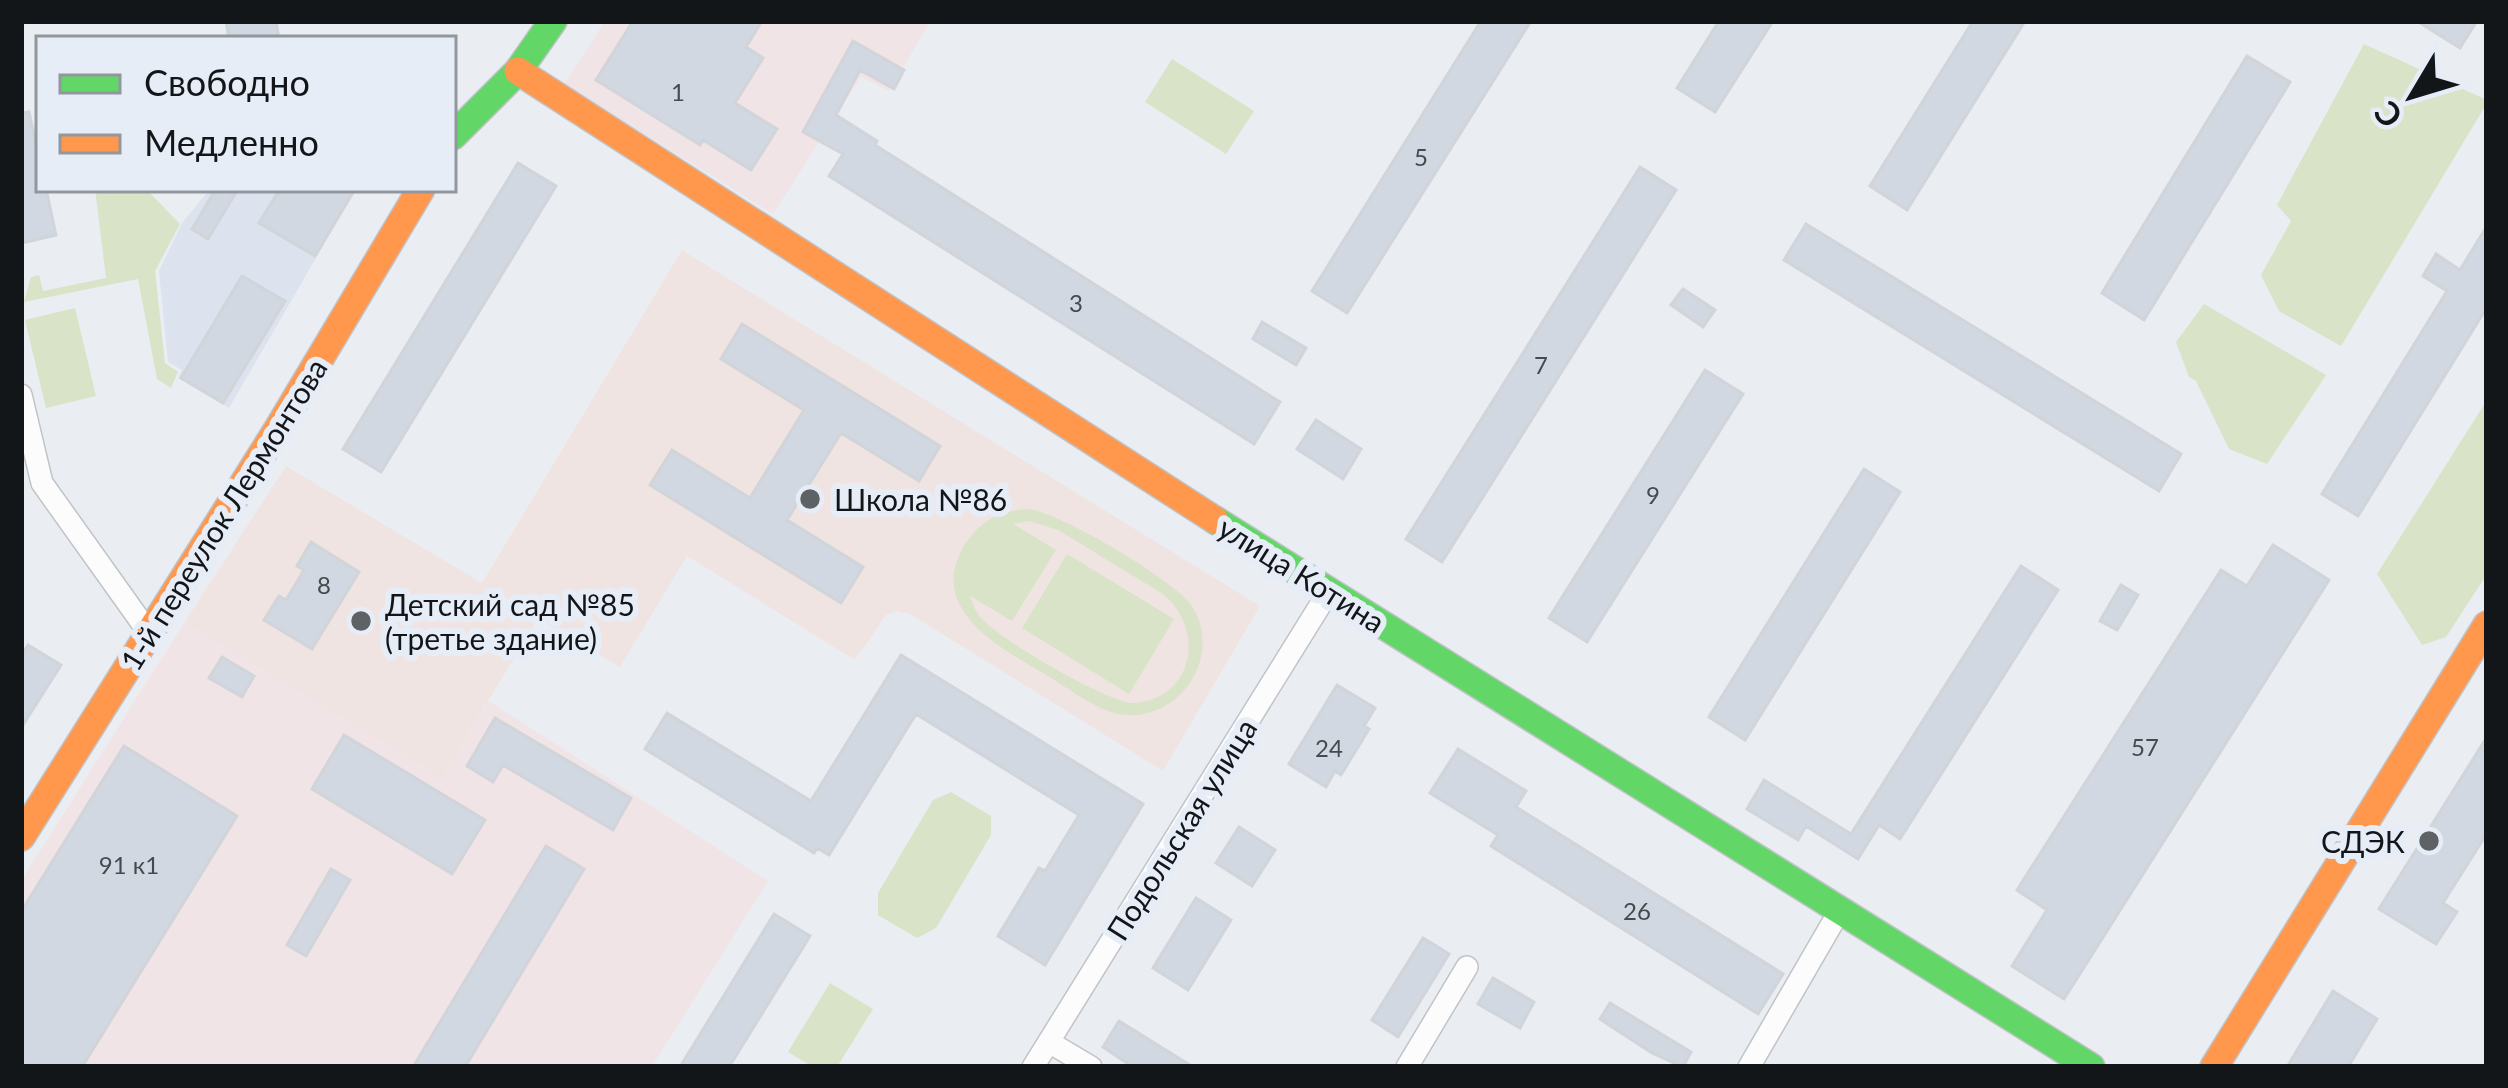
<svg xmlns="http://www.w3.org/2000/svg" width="2508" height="1088" font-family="Lato,sans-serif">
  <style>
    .commercial { fill: #f1e4e6 }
    .built { fill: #dce3ee }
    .education { fill: #f0e4e2 }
    .green { fill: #d8e3c8; fill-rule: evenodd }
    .building { fill: #d1d8e1; stroke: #d1d4d8; stroke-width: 3 }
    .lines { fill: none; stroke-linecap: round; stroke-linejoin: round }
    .street-casing { stroke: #c0c3c7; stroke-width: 24 }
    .fast-casing { stroke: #c0c3c7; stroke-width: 30 }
    .slow-casing { stroke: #c0c3c7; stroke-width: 30 }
    .street { stroke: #fcfcfd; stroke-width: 21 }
    .fast { stroke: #63d668; stroke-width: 27 }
    .slow { stroke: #ff974d; stroke-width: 27 }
    .poi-dot { fill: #5e6265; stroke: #e6edf7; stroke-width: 4.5 }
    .labels { text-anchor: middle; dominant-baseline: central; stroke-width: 12; stroke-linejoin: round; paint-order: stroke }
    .number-label { font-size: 24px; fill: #464a4e }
    .poi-label { font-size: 30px; fill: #131619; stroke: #e6edf7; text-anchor: start }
    .street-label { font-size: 30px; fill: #131619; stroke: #e6edf7 }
  </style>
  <rect width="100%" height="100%" fill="#eaeef3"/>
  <path class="commercial" d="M605 21H931L889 91 861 77 773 214 564 84Z
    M184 623 442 776 489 701 768 881 652 1067H21V881Z"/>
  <path class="built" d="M210 189H356L229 408 178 378 182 370 168 362 159 271 182 223Z"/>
  <path class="education" d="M682 250 1260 606 1163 771 910 614 897 611 886 615 855 660 687 556 620 667 538 619 442 777 184 623 286 466 482 583Z"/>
  <path class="green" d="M2364 44 2487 100V103L2341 346 2279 311 2261 275 2291 221 2277 205Z
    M1172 59 1254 111 1226 154 1145 102Z
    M95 189H146L180 224 155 271 165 363 178 372 171 388 157 379 138 279 24 302 31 277 39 275 43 291 106 278Z
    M2204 304 2326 375 2267 464 2229 449 2196 381 2189 377 2176 342Z
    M75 308 96 396 46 408 25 320Z
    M2487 400V574L2446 637 2422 645 2377 574Z
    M1029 509C1060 513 1175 580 1192 606 1226 660 1173 731 1111 712 1089 705 1068 688 1048 676 1001 648 922 609 967 541 982 519 1004 510 1029 509ZM1029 521 1058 530 1163 594C1205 628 1195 698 1135 703 1111 705 1001 640 983 620 976 613 973 605 970 596L1012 621 1056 550 1013 524Z
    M1067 554 1174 619 1129 694 1022 628Z
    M951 792 991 816V835L936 928 917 938 878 915V893L933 800Z
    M830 983 873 1009 837 1067H813L788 1052Z"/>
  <path class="building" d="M226 21H276L279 39H229Z
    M633 21H762L746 47 763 58 735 103 777 129 751 170 703 140 700 145 596 80Z
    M1481 21H1531L1347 313 1312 291Z
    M1719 21H1773L1715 112 1677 88Z
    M1973 21H2025L1907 210 1870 186Z
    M2417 21H2477L2460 48Z
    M853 41 904 70 894 89 860 70 836 115 877 141 875 145 1280 402 1254 444 829 176 843 154 803 132Z
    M2247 56 2290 82 2144 320 2102 293Z
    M29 112 39 158V189H46L56 235 21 243V113Z
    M518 163 556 186 381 472 343 449Z
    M1640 167 1676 190 1442 562 1406 539Z
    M216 189H238L208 239 192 229Z
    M280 189H355L315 256 259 223Z
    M1806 224 2181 454 2159 491 1784 260Z
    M2487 226V307L2358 516 2322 494 2447 291 2423 276 2436 254 2460 270Z
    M242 276 285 301 223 403 181 378Z
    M1683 289 1715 310 1703 327 1671 305Z
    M1262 322 1306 348 1296 365 1253 339Z
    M742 324 940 446 919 481 841 433 787 520 863 567 841 603 650 485 672 450 750 498 804 410 721 359Z
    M1705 370 1743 394 1587 642 1549 618Z
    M1316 420 1361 449 1343 479 1297 449Z
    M1864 469 1900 492 1745 740 1709 717Z
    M311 542 359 572 312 649 264 620 279 596 286 600 304 570 297 566Z
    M2273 545 2329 580 2064 999 2012 966 2047 910 2017 890 2221 570 2247 586Z
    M2021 566 2058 590 1900 839 1879 825 1858 859 1806 826 1798 840 1747 809 1764 780 1851 834Z
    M2121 585 2138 595 2117 630 2100 621Z
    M28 645 61 665 21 728V657Z
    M901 655 1143 804 1045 965 998 936 1039 868 1045 871 1079 815 916 714 829 855 817 848 814 853 645 749 667 713 811 801Z
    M222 657 254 676 242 697 209 678Z
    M1337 685 1375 708 1364 726 1369 729 1341 775 1335 771 1326 787 1289 764Z
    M495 718 631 798 613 830 503 765 493 782 467 766Z
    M344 735 485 820 452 874 312 789Z
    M2487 737V833L2443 903 2457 912 2436 944 2379 909Z
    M124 746 237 816 82 1067H21V912Z
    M1458 749 1526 791 1516 807 1783 974 1758 1014 1491 846 1498 835 1430 793Z
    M1239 827 1275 850 1252 886 1216 863Z
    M546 846 584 869 465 1067H413Z
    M331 869 350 880 306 956 287 945Z
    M1196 898 1231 920 1188 990 1153 968Z
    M774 914 810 936 729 1067H680Z
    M1423 938 1449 954 1398 1037 1372 1020Z
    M1493 978 1534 1002 1520 1028 1478 1004Z
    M2333 991 2377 1019 2348 1067H2287Z
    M1610 1003 1691 1052 1683 1067 1652 1053 1600 1019Z
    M1119 1021 1193 1067H1133L1103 1047Z"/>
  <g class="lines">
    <defs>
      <path id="street" d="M21 395 42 483 149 633
        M1049 1042 1091 1067
        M1033 1067 1329 591
        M1407 1067 1467 967
        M1749 1067 1840 910"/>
      <path id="fast" d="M453 136 518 71 553 21
        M1215 520 2091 1067"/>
      <path id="slow" d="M518 71 1215 520
        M21 837 279 427 421 189
        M2214 1067 2487 625"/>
    </defs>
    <use href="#street" class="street-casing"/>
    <use href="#fast" class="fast-casing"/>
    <use href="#slow" class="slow-casing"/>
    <use href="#street" class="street"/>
    <use href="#fast" class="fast"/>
    <use href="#slow" class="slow"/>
  </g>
  <g class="poi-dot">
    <circle cx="810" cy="499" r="12"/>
    <circle cx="361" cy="621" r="12"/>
    <circle cx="2429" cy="841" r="12"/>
  </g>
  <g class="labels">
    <g class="number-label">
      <text x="678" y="91">1</text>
      <text x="1421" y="156">5</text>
      <text x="1076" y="302">3</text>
      <text x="1541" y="364">7</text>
      <text x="1653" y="494">9</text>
      <text x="324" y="584">8</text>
      <text x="2145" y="746">57</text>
      <text x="1329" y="747">24</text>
      <text x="129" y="864">91 к1</text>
      <text x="1637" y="910">26</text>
    </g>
    <g class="poi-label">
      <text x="834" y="499">Школа №86</text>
      <text x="385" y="604">Детский сад №85<tspan x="385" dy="34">(третье здание)</tspan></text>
      <text x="2405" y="841" text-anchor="end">СДЭК</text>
    </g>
    <g class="street-label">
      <text transform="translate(223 514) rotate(-58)">1-й переулок Лермонтова</text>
      <text transform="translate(1302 574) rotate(32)">улица Котина</text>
      <text transform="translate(1181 829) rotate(-58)">Подольская улица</text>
    </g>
  </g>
  <rect width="2508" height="1088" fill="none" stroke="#131619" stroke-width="48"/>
  <rect x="36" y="36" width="420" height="156" fill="#e6edf7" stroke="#92979e" stroke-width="3"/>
  <rect x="60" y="75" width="60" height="18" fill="#63d668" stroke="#92979e" stroke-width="3"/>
  <text x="144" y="96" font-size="36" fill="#131619">Свободно</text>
  <rect x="60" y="135" width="60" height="18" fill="#ff974d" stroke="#92979e" stroke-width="3"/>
  <text x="144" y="156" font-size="36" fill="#131619">Медленно</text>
  <g transform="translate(2412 96) rotate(232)" stroke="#e6edf7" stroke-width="9" paint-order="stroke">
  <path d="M0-9L21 45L0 30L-21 45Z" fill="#131619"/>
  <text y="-18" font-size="33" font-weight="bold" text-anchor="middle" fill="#131619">С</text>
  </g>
</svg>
